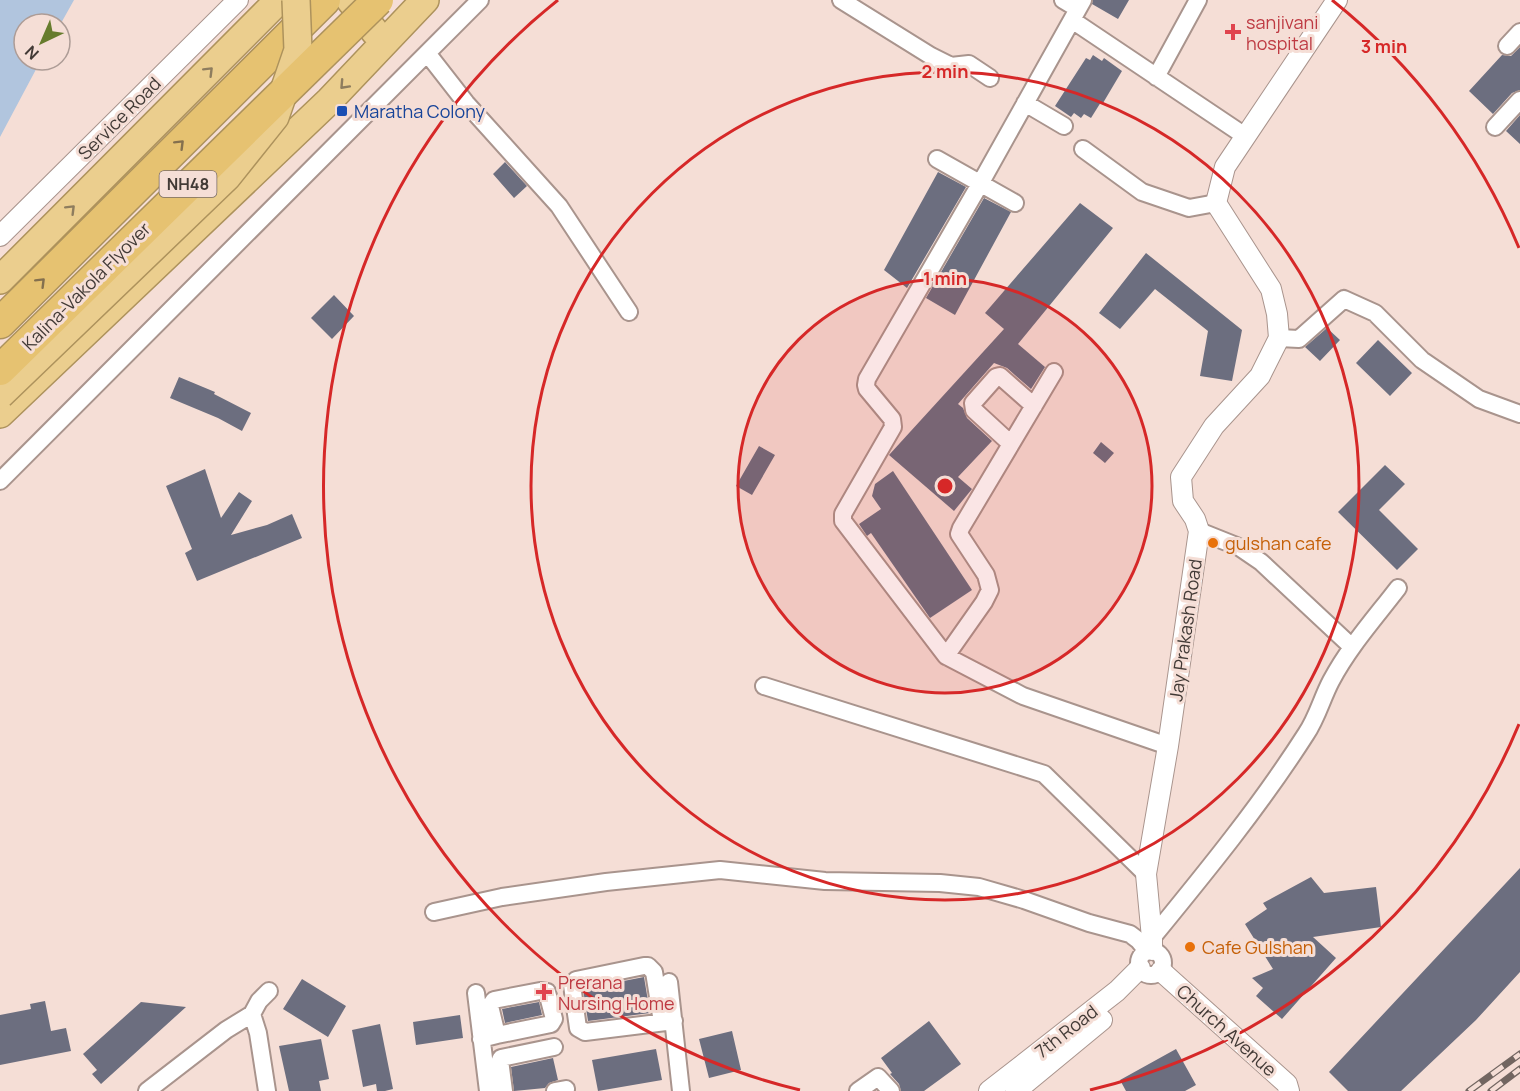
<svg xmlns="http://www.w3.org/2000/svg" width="1520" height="1091" font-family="Manrope,sans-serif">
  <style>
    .water { fill: #b1c5de }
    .building { fill: #6c6e7f }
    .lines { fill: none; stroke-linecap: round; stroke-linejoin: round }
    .minor-casing { stroke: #a9948d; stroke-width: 20 }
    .tertiary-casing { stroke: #a9948d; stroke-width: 22 }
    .trunk-casing { stroke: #ad925c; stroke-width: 30 }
    .motorway-casing { stroke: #ad925c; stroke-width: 33 }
    .minor { stroke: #fff; stroke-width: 16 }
    .tertiary { stroke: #fff; stroke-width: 20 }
    .trunk { stroke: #ebce8e; stroke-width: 27 }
    .motorway { stroke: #e6c271; stroke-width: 30 }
    .rail-casing { stroke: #726661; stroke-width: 7 }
    .rail { stroke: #f5ded6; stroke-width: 4.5; stroke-dasharray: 14; stroke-linecap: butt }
    .trunk-bridge-casing { stroke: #ad925c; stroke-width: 30; stroke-linecap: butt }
    .motorway-bridge-casing { stroke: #ad925c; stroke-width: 33; stroke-linecap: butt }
    .trunk-bridge { stroke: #ebce8e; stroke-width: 27 }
    .motorway-bridge { stroke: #e6c271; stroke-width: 30 }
    .oneway { stroke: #8e7d5e }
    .oneway2 { stroke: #84704e }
    .ring { fill: none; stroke: #d62828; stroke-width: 3 }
    .health-dot { fill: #e0444e; stroke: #f5ded6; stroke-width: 2 }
    .transit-dot { fill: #1a4fb4; stroke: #f5ded6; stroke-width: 2 }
    .food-dot { fill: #e8710a; stroke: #f5ded6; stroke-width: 2 }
    .labels { text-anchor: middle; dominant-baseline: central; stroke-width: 6; stroke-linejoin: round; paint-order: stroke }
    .shield { fill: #f5ded6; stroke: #786b66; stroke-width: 1.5 }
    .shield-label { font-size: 16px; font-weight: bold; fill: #423a36 }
    .health-label { font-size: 18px; fill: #be3a42; stroke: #f5ded6; text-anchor: start }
    .transit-label { font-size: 18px; fill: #164399; stroke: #f5ded6; text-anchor: start }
    .street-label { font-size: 18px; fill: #423a36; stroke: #f5ded6 }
    .food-label { font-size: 18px; fill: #c56008; stroke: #f5ded6; text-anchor: start }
    .centre { fill: #d62828; stroke: #f5ded6; stroke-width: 3 }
    .ring-label { font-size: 18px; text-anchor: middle; font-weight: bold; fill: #d62828; stroke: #f5ded6; stroke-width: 6; stroke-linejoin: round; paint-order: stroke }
  </style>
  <rect width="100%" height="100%" fill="#f5ded6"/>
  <path class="water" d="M0 0H74L60 25 24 24V60H41L0 137Z"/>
  <path class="building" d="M1093 0H1129L1118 19 1092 4Z
    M1520 47V90L1512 93 1493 114 1469 91 1502 55 1511 56Z
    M1093 55 1102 61 1104 58 1122 71 1103 103 1101 102 1091 118 1084 114 1081 118 1074 113 1071 117 1055 106 1086 58 1090 60Z
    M1520 115V144L1506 131Z
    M505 162 527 186 514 198 493 174Z
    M938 172 966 187 907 288 884 270Z
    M984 198 1011 212 955 315 926 298Z
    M1080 203 1113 228 1018 344 1045 367 1033 386 1031 389 1007 368 994 363 958 404 963 408 967 418 992 441 958 477 972 489 954 511 889 455 1004 329 985 313Z
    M1146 253 1242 330 1232 381 1200 376 1208 331 1155 289 1120 329 1099 313Z
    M334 295 354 316 332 339 311 318Z
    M1327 328 1340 340 1320 361 1305 347Z
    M1378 340 1412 373 1390 396 1356 363Z
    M179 377 215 392 214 394 251 413 242 431 218 418 170 398Z
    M1101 442 1114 453 1105 463 1093 453Z
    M759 446 775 455 752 495 736 486Z
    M1385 465 1405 484 1379 510 1418 549 1397 570 1338 512Z
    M205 469 221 518 239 492 252 501 231 535 267 525 292 514 302 538 197 581 185 553 192 549 166 486Z
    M893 471 972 590 930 618 871 533 867 536 859 524 881 509 872 496 875 484Z
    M1520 868V972L1476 1020 1401 1091H1348L1329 1072Z
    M1311 877 1324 893 1376 887 1381 927 1313 937 1336 958 1282 1019 1256 996 1263 988 1252 978 1273 969 1245 924 1267 909 1263 903Z
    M644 977 650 1013 588 1021 583 989Z
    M302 979 346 1006 328 1037 283 1009Z
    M45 1001 51 1031 66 1028 71 1051 0 1065V1015L31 1009 30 1004Z
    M141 1002 186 1007 101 1084 92 1074 97 1070 83 1054Z
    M539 1002 542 1015 505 1023 502 1009Z
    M460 1015 463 1038 416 1045 413 1022Z
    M929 1021 961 1064 924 1091H901L899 1084 890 1074 892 1073 881 1058Z
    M380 1024 393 1089 385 1091H377L376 1084 363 1087 352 1030Z
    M732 1031 741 1070 709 1078 699 1039Z
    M321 1039 329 1079 319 1081 321 1091H289L279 1046Z
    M656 1049 662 1080 598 1091 592 1060Z
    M1176 1049 1196 1085 1185 1091H1126L1120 1080Z
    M553 1058 558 1080 549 1083 545 1088 514 1091 511 1067Z"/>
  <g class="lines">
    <defs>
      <path id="minor" d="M841 0 931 56 951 66 969 64 990 78
        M1063 0 1078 9
        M1083 0 980 184 867 379 866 385 867 389 892 419 893 427 843 514V521L946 656 1023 696 1168 746
        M1072 20 1245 136
        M1507 46 1520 32
        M427 53 466 103 559 206 629 312
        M1156 77 1198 0
        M1025 103 1064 126
        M1495 127 1520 100
        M1083 149 1142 192 1189 208 1216 203
        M937 159 1015 203
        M1279 338 1299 339 1344 299 1375 313 1422 360 1479 399 1520 414
        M1011 444 974 410 973 403 996 377 1000 376 1034 406
        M0 481 480 0
        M1199 531 1239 547 1261 562 1352 647
        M946 656 984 602 990 590 986 575 959 534 961 528 1054 372
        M764 686 1044 774 1146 874
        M434 912 502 897 606 882 720 870 825 881 940 883 979 887 1024 900 1089 923 1130 934 1138 940 1147 951
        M1152 938C1206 872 1260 806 1306 734 1317 718 1322 698 1331 681 1349 647 1375 618 1398 588
        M1139 963a12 12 0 1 1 24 0a12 12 0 1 1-24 0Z
        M669 982 681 1091
        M476 993 488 1091
        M252 1014 259 1001 269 991
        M662 1022 654 972 648 966H644L576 980 572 985 578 1028 585 1032 674 1021
        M481 1039 497 1035 551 1024 554 1019 547 992 540 991 494 1000 490 1006 497 1035
        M147 1091 226 1030 252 1014 258 1033 267 1091
        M504 1091 500 1060 501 1058 554 1047
        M555 1091 566 1089
        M858 1091 878 1077 891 1091"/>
      <path id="tertiary" d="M0 236 238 0
        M1152 950V938L1146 874 1168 746 1199 531 1195 519 1183 501 1181 477 1214 426 1260 376 1279 338 1277 314 1271 289 1216 203 1225 167 1337 0
        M1161 971 1287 1084 1289 1091
        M989 1091 1117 991 1140 968
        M1016 1091 1102 1020"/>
      <path id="trunk" d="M350 0 375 32
        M0 280 279 0
        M0 414 329 101 425 0"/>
      <path id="motorway" d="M0 323 325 0"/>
    </defs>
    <use href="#minor" class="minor-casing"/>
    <use href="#tertiary" class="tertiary-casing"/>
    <use href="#trunk" class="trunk-casing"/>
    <use href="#motorway" class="motorway-casing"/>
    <use href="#minor" class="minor"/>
    <use href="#tertiary" class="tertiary"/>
    <use href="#trunk" class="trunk"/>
    <use href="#motorway" class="motorway"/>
    <defs>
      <path id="rail" d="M1469 1091 1520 1054
        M1491 1091 1520 1069"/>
    </defs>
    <use href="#rail" class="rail-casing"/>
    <use href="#rail" class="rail"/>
    <defs>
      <path id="trunk-bridge" d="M0 395 227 177 275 117 298 50 296 0"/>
      <path id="motorway-bridge" d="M0 370 378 0"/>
    </defs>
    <use href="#trunk-bridge" class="trunk-bridge-casing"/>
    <use href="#motorway-bridge" class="motorway-bridge-casing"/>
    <use href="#trunk-bridge" class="trunk-bridge"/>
    <use href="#motorway-bridge" class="motorway-bridge"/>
  </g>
  <defs><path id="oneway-chevron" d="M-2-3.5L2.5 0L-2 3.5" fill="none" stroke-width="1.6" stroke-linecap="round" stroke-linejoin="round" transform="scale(1.5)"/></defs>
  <g class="oneway">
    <use href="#oneway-chevron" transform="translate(209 71) rotate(-45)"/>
    <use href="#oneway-chevron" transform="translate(344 85) rotate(133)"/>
    <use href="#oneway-chevron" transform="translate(71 209) rotate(-45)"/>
  </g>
  <g class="oneway2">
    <use href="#oneway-chevron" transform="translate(180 144) rotate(-45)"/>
    <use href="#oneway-chevron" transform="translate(41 282) rotate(-45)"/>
  </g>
  <circle cx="945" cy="486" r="207" fill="#d62828" fill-opacity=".12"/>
  <g class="ring">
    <circle cx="945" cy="486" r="207"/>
    <circle cx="945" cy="486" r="414"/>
    <path d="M1519 724A621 621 0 0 1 1090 1090M800 1090A621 621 0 0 1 558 0M1332 0A621 621 0 0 1 1519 248"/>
  </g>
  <g class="health-dot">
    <path d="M1230 23h6v6h6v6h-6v6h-6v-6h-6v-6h6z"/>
    <path d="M541 983h6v6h6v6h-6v6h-6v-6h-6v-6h6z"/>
  </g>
  <rect class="transit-dot" x="336" y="105" width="12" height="12" rx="3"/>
  <g class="food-dot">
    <circle cx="1213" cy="543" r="6"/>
    <circle cx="1190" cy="947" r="6"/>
  </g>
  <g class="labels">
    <rect class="shield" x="159.5" y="171" width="57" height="26" rx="4.5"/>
    <g class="shield-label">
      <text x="188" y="184">NH48</text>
    </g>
    <g class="health-label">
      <text x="1246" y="22">sanjivani<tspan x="1246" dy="21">hospital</tspan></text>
      <text x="558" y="982">Prerana<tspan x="558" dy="21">Nursing Home</tspan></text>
    </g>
    <g class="transit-label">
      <text x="354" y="111">Maratha Colony</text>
    </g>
    <g class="street-label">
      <text transform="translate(119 118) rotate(-45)">Service Road</text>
      <text transform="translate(86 286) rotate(-45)">Kalina-Vakola Flyover</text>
      <text transform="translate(1185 630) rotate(-82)">Jay Prakash Road</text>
      <text transform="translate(1227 1030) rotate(42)">Church Avenue</text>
      <text transform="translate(1066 1031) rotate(-38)">7th Road</text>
    </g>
    <g class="food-label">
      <text x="1225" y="543">gulshan cafe</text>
      <text x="1202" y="947">Cafe Gulshan</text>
    </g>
  </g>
  <circle cx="945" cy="486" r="9" class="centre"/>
  <g class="ring-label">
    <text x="1384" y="53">3 min</text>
    <text x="945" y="78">2 min</text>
    <text x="945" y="285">1 min</text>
  </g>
  <g transform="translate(42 42) rotate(224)"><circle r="28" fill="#f5ded6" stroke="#ad9c96" stroke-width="1.5"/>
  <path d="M0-4.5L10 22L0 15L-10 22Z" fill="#667c2d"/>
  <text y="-9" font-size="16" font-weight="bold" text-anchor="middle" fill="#423a36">N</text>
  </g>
</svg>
